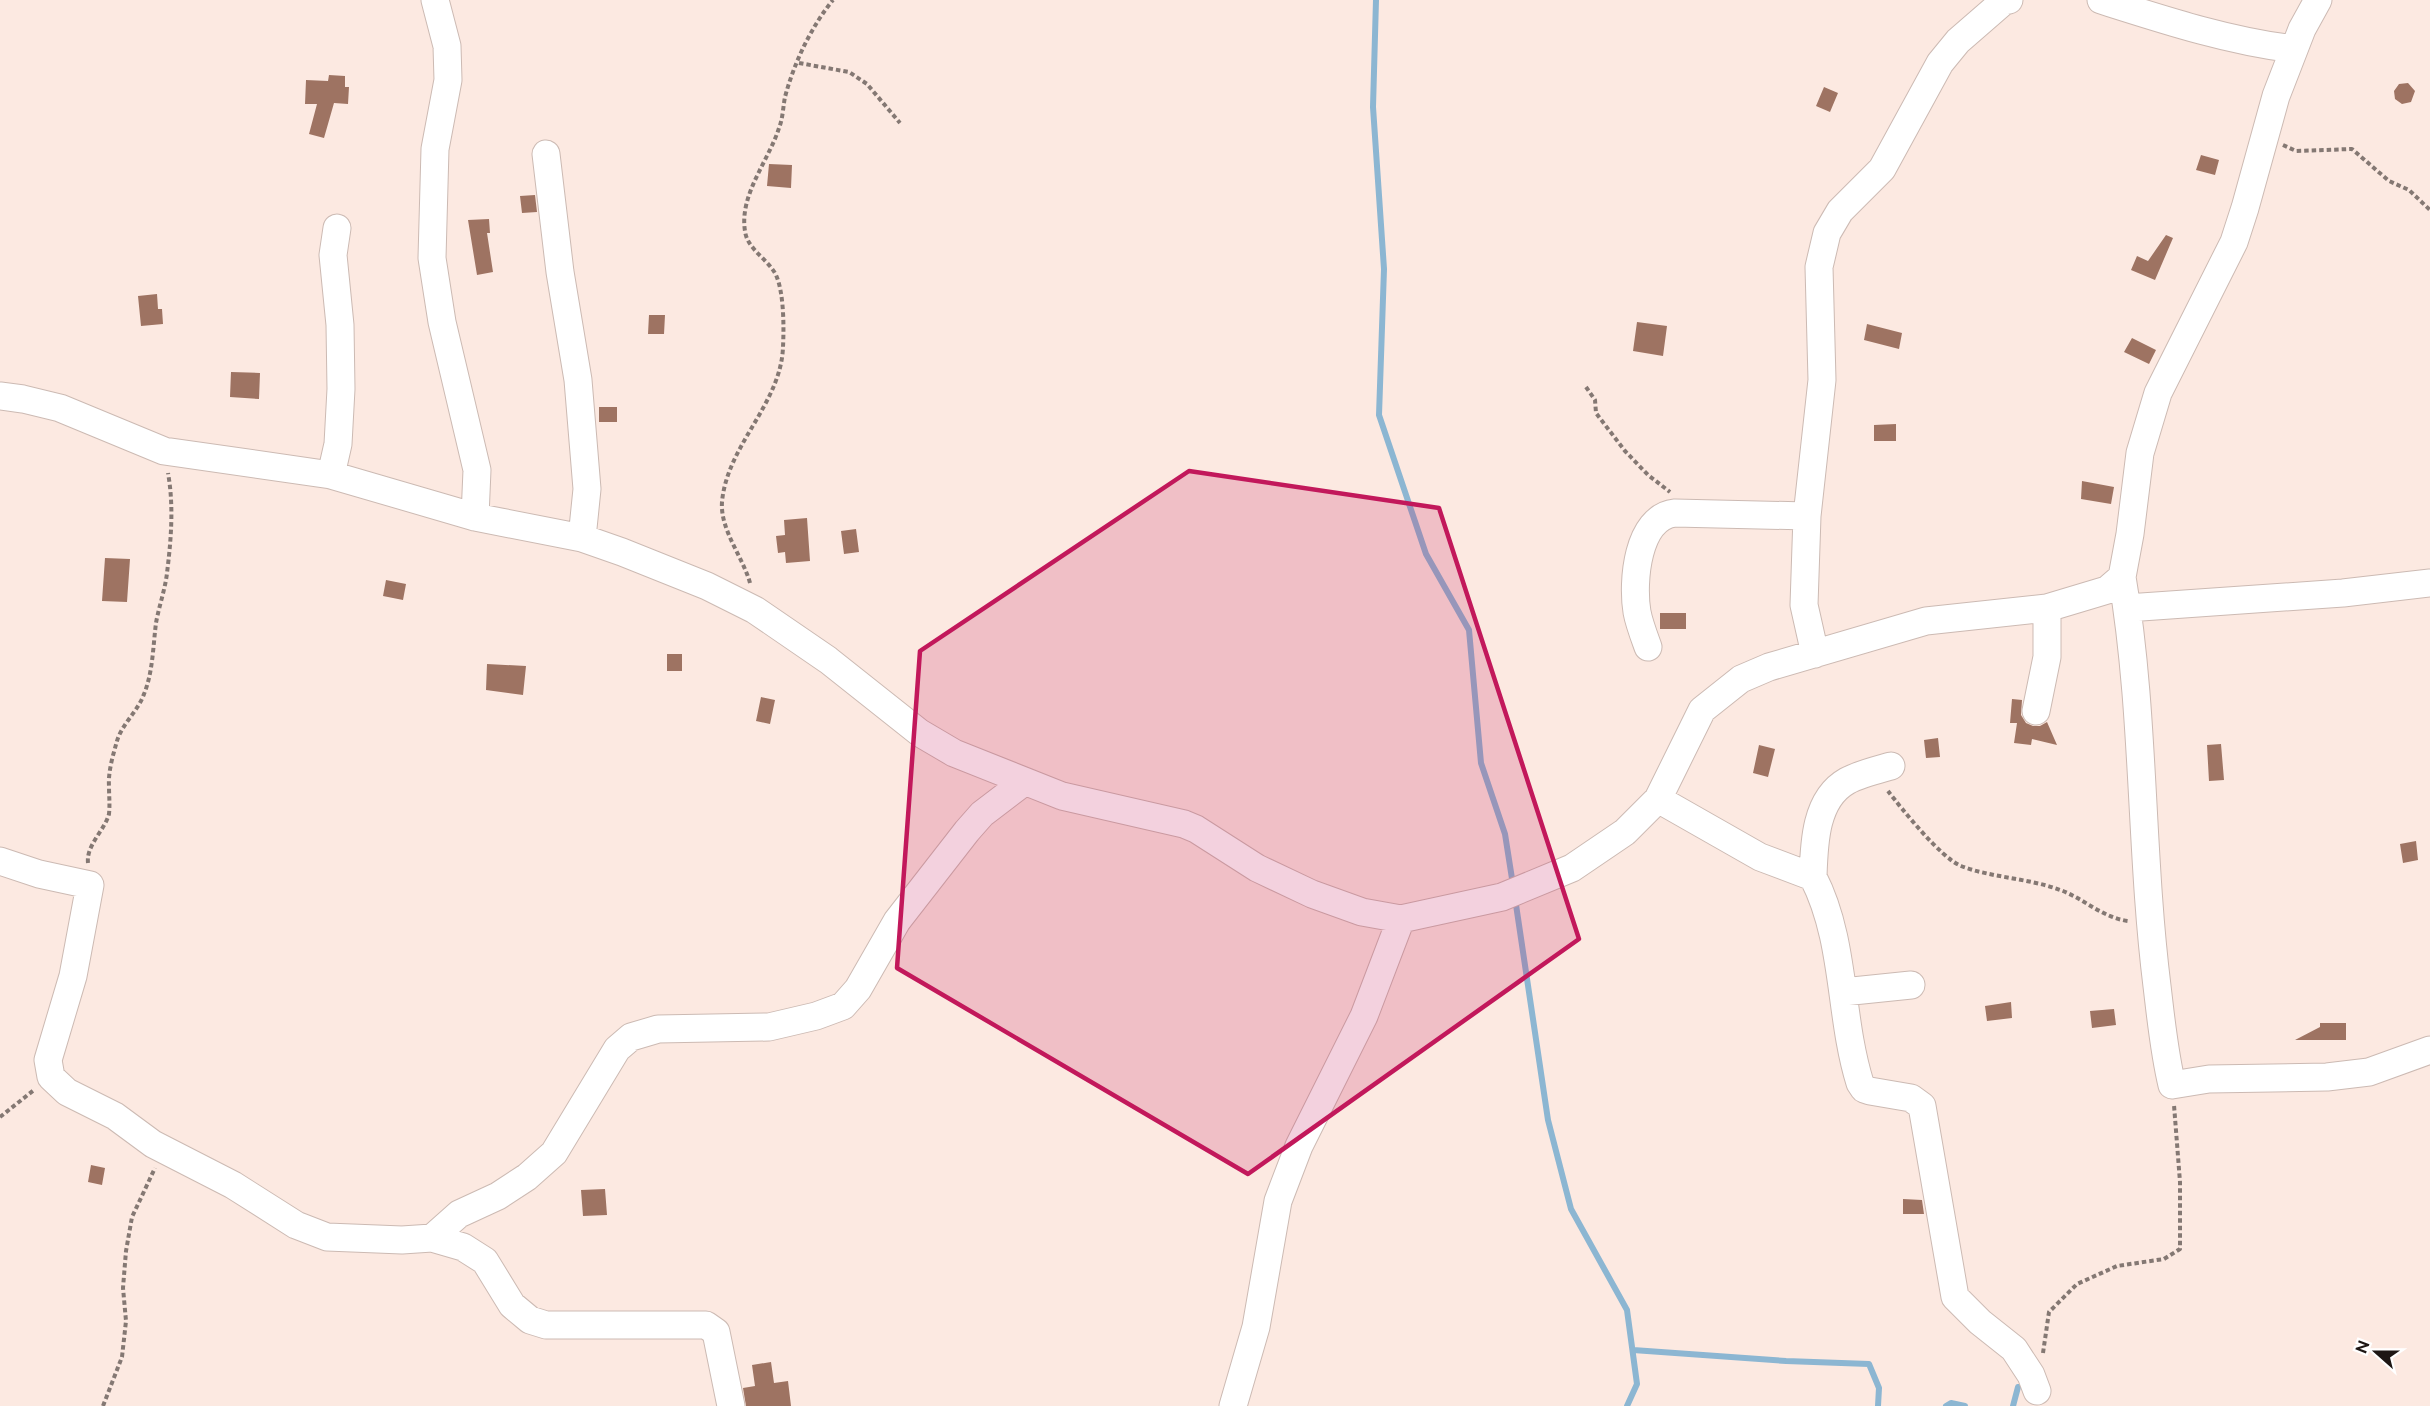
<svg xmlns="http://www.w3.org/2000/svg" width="2430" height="1406" font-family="Raleway,sans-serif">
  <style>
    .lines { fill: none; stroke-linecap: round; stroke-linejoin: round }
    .stream { stroke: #8cb6d2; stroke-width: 6 }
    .building { fill: #9e7362 }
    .minor-casing { stroke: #ccbab3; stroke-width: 29 }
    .path { stroke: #847873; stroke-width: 4; stroke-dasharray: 4.5 3; stroke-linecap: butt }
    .minor { stroke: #fff; stroke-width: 27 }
    .marked { fill: #c2185b; fill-opacity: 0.2; stroke: #c2185b; stroke-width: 4.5; stroke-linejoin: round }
  </style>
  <rect width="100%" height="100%" fill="#fce9e1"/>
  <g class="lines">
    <path class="stream" d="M1376 0 1373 107 1384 269 1379 415 1426 554 1469 630 1481 763 1505 834 1513 885
      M1515 898 1548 1120 1571 1209 1627 1310 1637 1384 1627 1406
      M1633 1350 1786 1361 1869 1364 1879 1388 1878 1406
      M1946 1406 1951 1403 1965 1406
      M2013 1406 2018 1387"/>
  </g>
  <path class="building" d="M329 75 345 76V87H349L348 104 334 103 324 138 309 134 317 104H305L306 80 328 81Z
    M2408 83 2415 91 2411 102 2402 104 2395 99 2394 91 2399 84Z
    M1824 87 1838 93 1830 112 1816 106Z
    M2201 155 2219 160 2215 175 2196 170Z
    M769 164 792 165 791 188 767 186Z
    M535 195 537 212 522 213 520 196Z
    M489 219 490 233H487L493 272 477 275 468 220Z
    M2166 235 2173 238 2155 280 2131 270 2137 256 2148 261Z
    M157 294 158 309H162L163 324 141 326 138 296Z
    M649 315H665L664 334H648Z
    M1637 322 1667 326 1663 356 1633 351Z
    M1867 324 1902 333 1899 349 1864 340Z
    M2132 338 2156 350 2149 364 2124 352Z
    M231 372 260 373 259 399 230 397Z
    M599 407H617V422H599Z
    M1896 424V441H1874V425Z
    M2082 481 2114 487 2111 504 2081 499Z
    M807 518 810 561 786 563 785 552 778 553 776 536 785 535 784 520Z
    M856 529 859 552 844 554 841 531Z
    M105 558 130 559 127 602 102 601Z
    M386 580 406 584 403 600 383 596Z
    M1660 613H1686V629H1660Z
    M667 654H682V671H667Z
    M487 664 526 666 523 695 486 690Z
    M761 697 775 700 770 724 756 721Z
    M2012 699 2022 700 2021 715 2026 723 2033 726H2040L2047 722 2057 745 2032 739 2031 745 2014 743 2017 723H2010Z
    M1938 738 1940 757 1926 758 1924 740Z
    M2221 744 2224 780 2209 781 2207 745Z
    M1759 745 1775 749 1768 777 1753 773Z
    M2416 841 2418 860 2403 863 2400 844Z
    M2011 1002 2012 1018 1987 1021 1985 1006Z
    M2114 1009 2116 1025 2092 1028 2090 1011Z
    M2320 1023H2346V1040H2295L2320 1027Z
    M91 1165 105 1168 102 1185 88 1182Z
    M605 1189 607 1215 583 1216 581 1190Z
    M1903 1199 1922 1200 1924 1214H1903Z
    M771 1362 774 1383 788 1381 791 1406H746L743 1388 755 1386 752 1365Z"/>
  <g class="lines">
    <defs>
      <path id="minor" d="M435 0 447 46 448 80 435 149 432 258 442 322 477 470 475 517
        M2101 0C2164 20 2228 41 2294 49
        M546 154 560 272 578 380 587 489 582 538
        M0 396 23 399 60 408 164 451 331 475 475 517 582 538 622 552 707 586 755 610 828 660 920 733 954 753 1062 796 1184 824 1196 829 1257 868 1312 894 1362 912 1401 919 1502 897 1572 868 1625 832 1658 799 1702 710 1741 679 1769 667 1926 621 2047 608 2107 590 2122 577 2130 534 2140 453 2158 393 2234 242 2245 208 2276 96 2302 29 2318 0
        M331 475 338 444 341 389 340 325 333 255 337 228
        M2122 577C2145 712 2140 850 2157 986 2161 1019 2164 1052 2172 1085L2209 1079 2327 1077 2369 1072 2430 1050
        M2127 608 2343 593 2430 583
        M1648 647C1644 636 1639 623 1637 612 1632 582 1637 517 1675 513L1807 516
        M1815 654 1804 605 1807 516 1822 380 1819 267 1827 233 1840 211 1882 169 1940 63 1958 41 2004 1 2009 0
        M2036 711 2047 657V608
        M1658 799 1760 857 1813 877C1846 941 1839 1016 1860 1083L1864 1089 1870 1091 1911 1098 1922 1106 1955 1297 1980 1322 2014 1349 2031 1375 2037 1391
        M0 861 39 874 90 885 73 976 48 1060 51 1077 67 1092 115 1116 153 1144 233 1185 296 1225 327 1237 402 1240 432 1238 463 1247 485 1261 512 1305 530 1320 546 1325H706L716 1332 731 1406
        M1813 877C1814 844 1815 799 1847 781 1860 774 1877 770 1891 766
        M1843 992 1911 985
        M432 1238 459 1214 498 1196 527 1177 554 1153 617 1049 631 1037 658 1029 769 1027 816 1016 843 1006 858 989 897 921 967 831 982 814 1024 782
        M1233 1406 1256 1327 1278 1201 1299 1146 1364 1016 1401 919"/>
    </defs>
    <use href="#minor" class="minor-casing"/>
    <path class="path" d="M799 63 849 72 867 84 900 123
      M2283 145 2296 151 2352 149 2389 181 2409 190 2430 210
      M1586 387 1595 400 1596 413 1625 451 1648 475 1670 492
      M750 583C743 557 720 530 722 502 727 445 781 404 783 347 784 327 784 293 776 275 768 259 747 249 745 231 739 195 769 160 779 128 783 118 783 107 785 97 794 63 811 27 833 0
      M1888 791C1901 808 1941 858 1961 866 1992 878 2030 878 2063 891 2085 900 2104 918 2128 921
      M88 863C86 845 105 830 109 814 110 804 109 796 109 786 108 772 113 755 117 741 122 724 138 711 144 694 153 672 153 646 156 623 159 606 165 590 167 573 171 541 174 506 168 473
      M0 1117 34 1090
      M2043 1353 2049 1312 2077 1284 2117 1266 2164 1259 2180 1249V1182L2174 1105
      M103 1406 122 1357 126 1321 123 1288 126 1251 132 1217 155 1168"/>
    <use href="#minor" class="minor"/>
  </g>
  <path class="marked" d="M1189 471 1439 508 1579 939 1248 1174 897 968 920 651Z"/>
  <g transform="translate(2376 1352) rotate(291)" stroke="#ffffff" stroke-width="4.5" paint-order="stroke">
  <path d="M0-4.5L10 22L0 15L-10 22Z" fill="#1d1614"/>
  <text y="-9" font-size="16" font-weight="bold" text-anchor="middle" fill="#1d1614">N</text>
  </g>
</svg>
